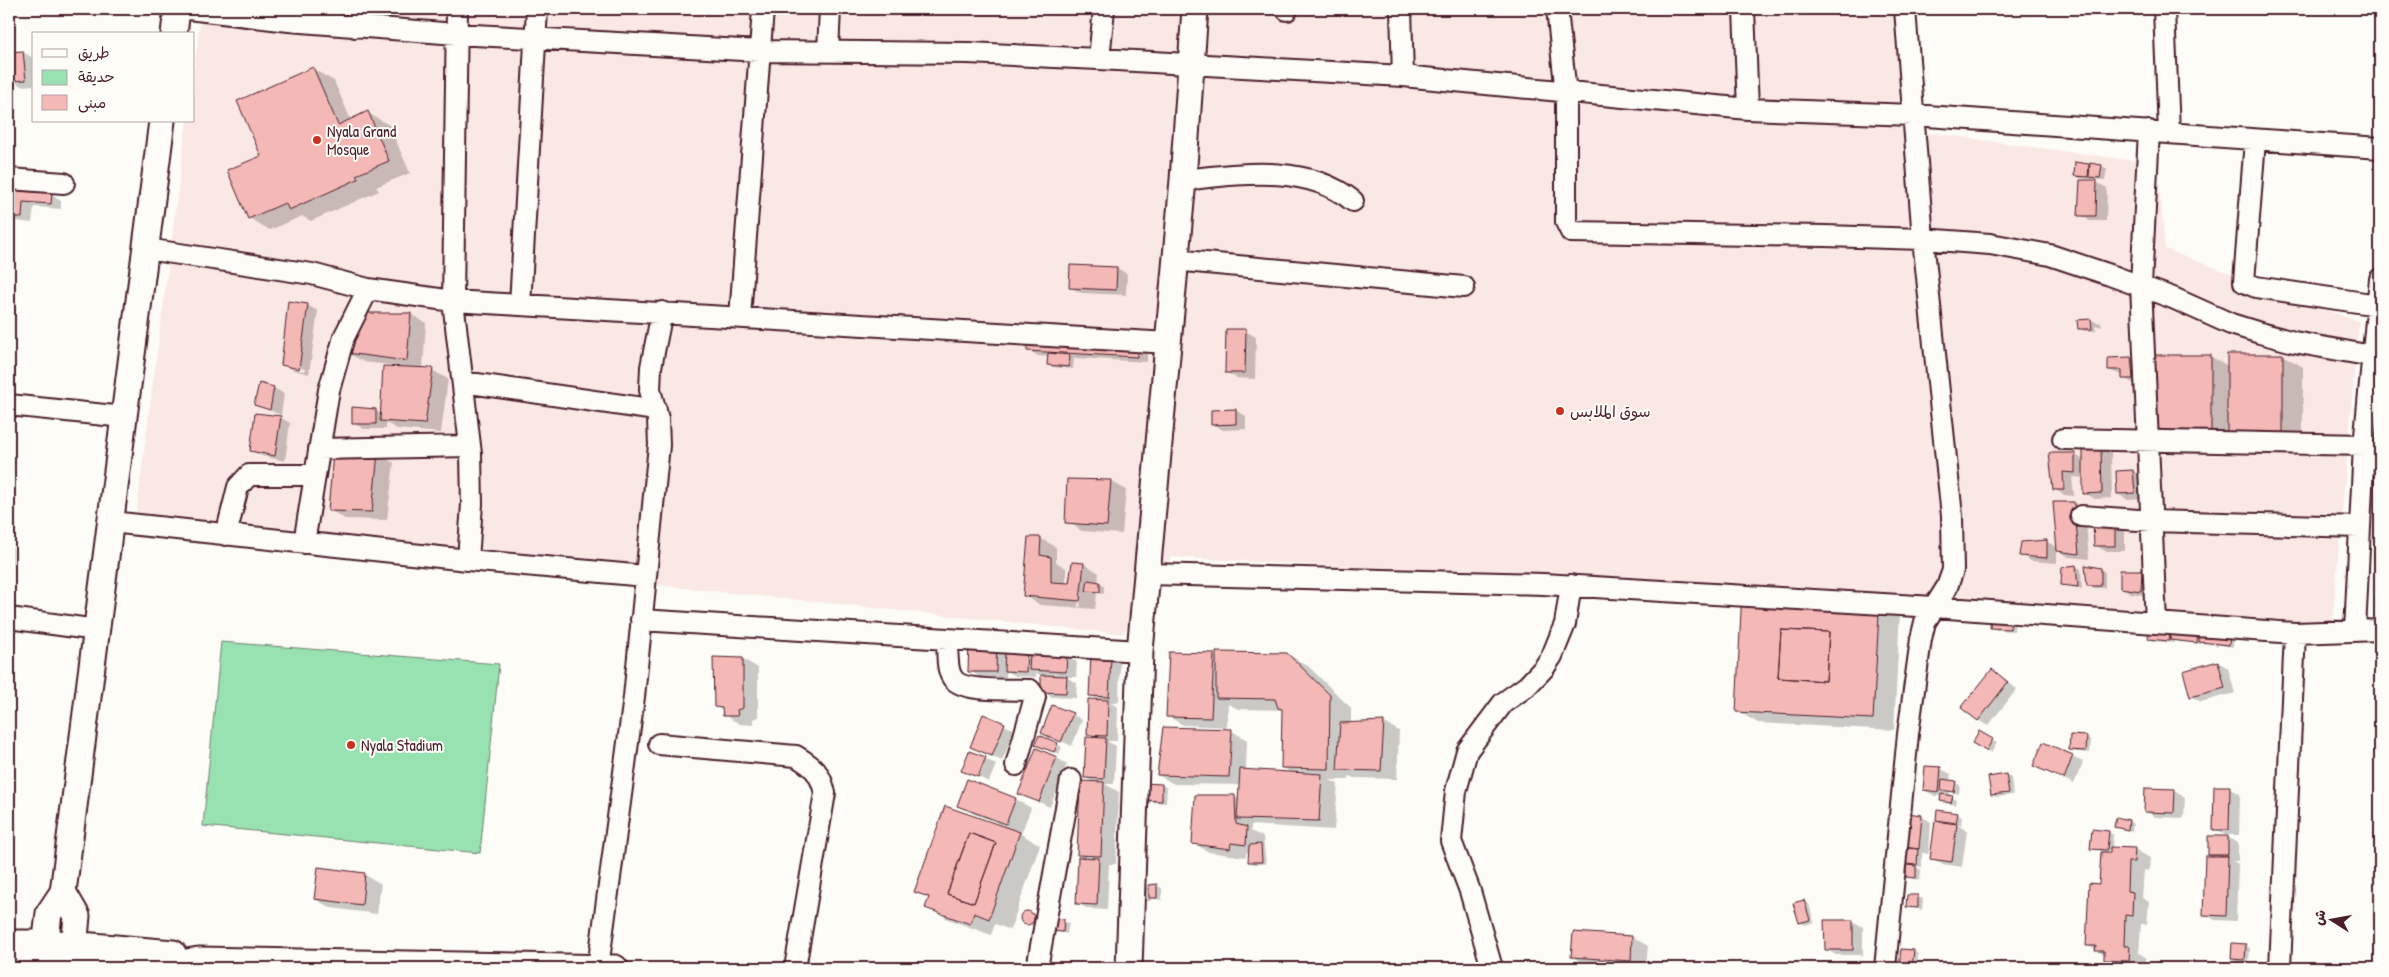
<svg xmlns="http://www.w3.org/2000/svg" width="2389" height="977" font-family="'Patrick Hand','Playpen Sans Arabic',sans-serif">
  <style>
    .built { fill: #fae8e4 }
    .green { fill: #98e2b1; stroke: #71806e }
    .shadow { fill: #0003; fill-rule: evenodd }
    .building { fill: #f4b8b6; stroke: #4a1f2b; fill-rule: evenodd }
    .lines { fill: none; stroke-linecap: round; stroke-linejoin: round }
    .minor-casing { stroke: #4a1f2b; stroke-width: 24 }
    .major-casing { stroke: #4a1f2b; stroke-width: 29 }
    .minor { stroke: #fdfcf7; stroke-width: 20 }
    .major { stroke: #fdfcf7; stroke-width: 25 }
    .poi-dot { fill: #c8321e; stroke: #fdfcf7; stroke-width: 2 }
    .labels { text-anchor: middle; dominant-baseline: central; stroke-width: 4; stroke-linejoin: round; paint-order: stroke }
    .poi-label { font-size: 16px; fill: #4a1f2b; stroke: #fdfcf7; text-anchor: start }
  </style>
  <rect width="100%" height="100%" fill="#fdfcf7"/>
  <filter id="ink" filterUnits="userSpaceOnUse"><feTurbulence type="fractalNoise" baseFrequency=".02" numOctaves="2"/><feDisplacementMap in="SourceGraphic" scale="10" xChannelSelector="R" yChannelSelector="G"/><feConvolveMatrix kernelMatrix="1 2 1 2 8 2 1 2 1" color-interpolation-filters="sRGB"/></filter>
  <g filter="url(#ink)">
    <path class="built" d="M202 9H1903L1910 130 2157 164 2165 249 2359 322 2332 623 1171 557 1122 634 134 530 187 121H194V71Z"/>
    <path class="green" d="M221 642 499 664 480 853 203 826Z"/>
    <path class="shadow" d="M23 52 33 58 34 85 21 86 9 78V53Z
      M313 69 334 81 351 120 368 113 389 125 410 173 376 187 379 191 311 221 302 216 270 230 249 218 262 156Z
      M2076 164 2102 166 2107 169 2105 180 2080 178 2075 175Z
      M2096 182 2107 188 2106 221H2090L2080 215Z
      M9 191 51 195 61 201V209L34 207 32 223 17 221 9 217Z
      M1117 268 1127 274 1126 295 1081 293 1070 287Z
      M307 305 318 311 309 374 293 370 283 364ZM292 366 305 369 304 371 292 369Z
      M410 314 426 323 423 369 432 370 448 379 441 433 397 429 386 423V429H364L353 423 376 411 381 414 399 366 364 362 348 353Z
      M2090 320 2101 323 2102 327 2095 325 2096 331H2084L2080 328Z
      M1245 331 1256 337 1255 379 1236 378 1226 372Z
      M1137 346 1147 352V362L1074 358 1073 369 1053 367 1049 365V357L1038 356 1028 350Z
      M2282 355 2303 367V448L2176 447 2210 356 2228 366Z
      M2131 358 2135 361 2134 359 2137 358 2143 384H2134L2124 378V376L2109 370Z
      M274 388 284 394 281 415 256 404Z
      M1235 410 1246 416V429L1223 430 1213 424Z
      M280 417 290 423 285 461 262 456 251 450Z
      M2101 446 2111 452 2112 498 2095 499 2085 493 2084 478 2072 477 2074 496 2064 495 2054 489 2050 454H2074L2084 460Z
      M378 454 394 463 387 520 345 519 330 510Z
      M2133 471 2143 477 2145 499 2128 500 2118 494V472Z
      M1111 481 1126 490 1122 534 1082 531 1067 522Z
      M2074 504 2085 510 2089 559 2069 557 2057 550V563L2031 561 2020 555 2046 541 2058 548Z
      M2114 523 2125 529V551H2105L2095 545Z
      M1040 538 1056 547V562L1066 568V584L1070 585 1084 564 1099 573 1098 583 1104 586V594L1097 593 1095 609 1040 605 1024 595ZM1080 591H1082L1080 607H1078Z
      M9 545 13 548 12 577H9Z
      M2076 566 2081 569 2082 589 2062 584Z
      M2101 570 2105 572V588H2093L2088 585Z
      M2141 571 2152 577 2151 596 2131 593 2121 587Z
      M1744 592 1900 611 1894 730 1758 723 1737 711Z
      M2015 619 2014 631 1996 630 1991 627Z
      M2150 628 2229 636 2234 639 2233 647 2202 642V644L2174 641V643L2154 641 2149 638Z
      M970 641 1063 654 1077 662 1076 677H1066L1077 683 1076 698 1052 697 1042 691V676L1036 673V677L1016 676 1006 671V678L980 677 970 671Z
      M1287 654 1308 666 1351 708V724L1383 722 1399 731 1397 779 1354 778 1349 776V780H1330L1338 784 1334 830 1251 825V831L1263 837 1266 864H1254L1249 861 1250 852H1247L1245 857 1209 852 1193 843 1234 797 1239 799 1240 785 1174 784 1158 775 1232 731 1247 740 1246 771 1294 774 1282 767 1284 710 1238 709 1228 704 1227 727 1183 725 1168 716 1213 655 1218 657Z
      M1110 657 1120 663 1119 702H1109L1118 707 1117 741H1107L1116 746 1114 784H1105L1119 792 1116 864H1109L1107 910 1088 909 1077 903 1087 859 1079 854 1094 783 1085 777 1097 739 1088 734 1100 701 1090 695Z
      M743 659 758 668V717L753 719V725L740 724 724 715V711L715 706Z
      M2218 662 2228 668 2235 693 2201 702 2191 696Z
      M1992 671 2017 689 1988 726 1978 720Z
      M1072 714 1082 720 1072 746 1043 733Z
      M984 716 1015 730 1002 761 971 747Z
      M1979 733 1997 743 1991 753 1974 743Z
      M2086 737 2091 740 2090 753 2075 752 2070 749Z
      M1057 744 1062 747 1059 754 1041 747Z
      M2043 744 2083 762 2074 784 2034 765Z
      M970 752 996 764 989 782 963 770Z
      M1057 758 1067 764 1050 807 1019 793Z
      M1941 769 1951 774 1950 781 1960 785 1959 794 1949 792V797L1957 800 1956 805 1946 803 1941 800 1942 796H1935L1924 790Z
      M2006 775 2011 778 2013 795 1997 797 1992 795Z
      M968 781 1016 799 1031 808 1021 834 1040 845 1010 930 995 924 991 935 948 919 927 907 930 899 916 891 997 825 998 823 974 814 959 805Z
      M1145 785H1162L1167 788 1166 803 1149 802 1144 800Z
      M2230 788 2240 794 2239 835H2225L2215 829Z
      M2175 791 2185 797 2184 818 2155 817 2145 811Z
      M1957 814 1962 817 1961 825 1956 824 1967 831 1962 867 1942 864 1931 858 1943 823 1937 819Z
      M1921 816 1931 822 1929 854 1922 853V867L1915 866 1921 870 1920 880 1912 879 1907 876 1913 867 1907 863 1908 848 1905 847Z
      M1144 818 1148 820V834H1141Z
      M2129 821 2133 824 2132 831 2116 827Z
      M2109 832 2113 835 2112 848 2134 849 2150 858 2149 871 2144 870 2142 898 2149 902 2147 924H2141L2139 953 2145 957V968H2108V966L2118 967 2105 959V955L2087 945 2100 885 2102 851 2091 848ZM2102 846 2111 851V854L2101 848Z
      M2210 837H2228L2238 843V861H2233L2238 864 2236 921 2215 920 2205 914Z
      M319 869 365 875 381 884 377 914 331 908 315 899Z
      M1146 886 1150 889V886H1157L1162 888V900L1151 898V901H1144L1139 898V887Z
      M1918 897 1923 899 1922 910 1907 906Z
      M1804 901 1809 904 1814 922 1805 925 1800 922Z
      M1029 912 1037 916 1035 927 1021 920 1022 914Z
      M1053 919 1069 923 1067 934 1052 930Z
      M1852 921 1863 927V955H1836L1826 949Z
      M1632 937 1648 946 1646 968 1588 966 1573 957Z
      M2245 945 2250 948 2249 962H2237L2232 959Z
      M1914 951 1918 954 1917 968H1905L1901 965Z"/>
    <path class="building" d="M23 51 26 80 10 81 9 52Z
      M313 67 338 125 368 111 389 161 356 175 358 179 289 210 285 203 248 219 227 170 261 156 237 101Z
      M2075 162 2089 164 2088 177 2074 176Z
      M2090 163 2102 165 2100 178 2089 177Z
      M2080 180H2097L2096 216H2078Z
      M9 190 52 193 51 204 23 202 22 218 9 216Z
      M1070 265 1117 267 1116 290 1069 288Z
      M288 301 308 304 299 369 281 365Z
      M346 313H411L407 361 347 353Z
      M2091 319 2092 329H2078L2077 320Z
      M1226 329H1246L1245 373H1225Z
      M1027 339 1137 345V357L1027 351Z
      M1048 353 1070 355 1069 367 1047 365Z
      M2227 354H2283V437H2227Z
      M2154 355H2211V436H2154Z
      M2131 357 2133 379H2122V370H2108V358Z
      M383 366 433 368 425 424 380 421Z
      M259 383 274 387 270 410 254 405Z
      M352 407 376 409V424H352Z
      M1236 409V424L1211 425V410Z
      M255 413 281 416 275 456 250 451Z
      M2083 445H2101L2102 493 2083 494Z
      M378 453 372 512 328 511 333 454Z
      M2049 453H2075V473L2063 472 2064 490H2053Z
      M2133 470 2135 493 2117 494 2116 471Z
      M1067 479 1111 480 1107 526 1065 523Z
      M2053 502H2074L2079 554 2057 551Z
      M2115 522V546H2094L2093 523Z
      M1028 537H1041L1040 555 1051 557V582L1069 583 1072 562 1084 563 1080 601 1023 596Z
      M2047 540V558L2019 556 2021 542Z
      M2076 565 2078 587 2061 585 2062 567Z
      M2085 565 2101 568V586H2087Z
      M2120 570H2142L2141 591 2120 588Z
      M1088 580 1100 582V592L1086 591Z
      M1742 590 1880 597 1873 719 1736 712ZM1781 630 1829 632 1826 681 1778 678Z
      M1991 613 2011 615 2010 629 1990 628Z
      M2149 627 2171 628 2169 641 2148 639Z
      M2171 628 2198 631 2197 643 2170 640Z
      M1781 630 1829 632 1826 681 1778 678Z
      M2200 632 2230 635 2229 645 2199 642Z
      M969 640H997L996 672H968Z
      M1005 649 1027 650 1026 672 1004 671Z
      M1169 652 1214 653 1211 718 1166 717Z
      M1216 652 1287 653 1330 695 1329 769 1281 768 1282 709 1278 708 1275 699 1216 698Z
      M1030 653 1067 655 1066 672 1029 670Z
      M1091 655 1111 656 1109 697 1089 696Z
      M713 657 743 658V708L737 710 738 716H723L722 708 714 707Z
      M2218 661 2225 688 2190 697 2183 671Z
      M1992 669 2008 682 1978 721 1961 708Z
      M1041 675 1067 676 1066 693 1041 692Z
      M1088 699 1108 700 1107 736 1087 735Z
      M1052 705 1073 713 1061 742 1041 733Z
      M983 714 1005 723 992 756 970 747Z
      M1384 721 1381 771 1337 770 1340 723Z
      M1163 727 1232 729 1229 777 1157 775Z
      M1979 731 1993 739 1986 751 1972 743Z
      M1039 735 1058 743 1054 752 1035 745Z
      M2070 735 2087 736 2086 751 2069 750Z
      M1086 737 1106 738 1104 779 1084 778Z
      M2043 742 2073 755 2064 779 2033 766Z
      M1036 748 1057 757 1039 802 1018 794Z
      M969 751 986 757 978 777 961 771Z
      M1925 766 1941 767 1939 792 1923 790Z
      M1240 769 1322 774 1319 821 1237 819Z
      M2006 774 2009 793 1991 795 1988 777Z
      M967 779 1016 798 1006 824 957 806Z
      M1942 779 1956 781 1954 792 1941 790Z
      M1080 781 1104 782 1101 856 1077 855Z
      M1143 783 1162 784V801L1143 800Z
      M2214 786H2230L2229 830H2213Z
      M2145 788 2175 789 2174 813 2144 812Z
      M1941 794 1953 796 1951 803 1940 801Z
      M1195 795H1235L1236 824 1247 827 1246 845 1231 843 1230 849 1192 844Z
      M945 806 1020 832 989 919 974 913 970 924 925 908 929 897 914 892ZM969 833 996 843 974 903 947 894Z
      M1937 810 1958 813 1956 823 1936 820Z
      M1907 813 1922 815 1919 849 1904 847Z
      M2116 817 2129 820 2128 830 2114 827Z
      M1935 821 1957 824 1952 862 1930 859Z
      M2092 829 2109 831 2107 850 2090 849Z
      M969 833 996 843 974 903 947 894Z
      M2208 836H2228V855H2208Z
      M1261 844 1262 862H1248L1249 845Z
      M2110 847 2135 848 2134 862H2128L2127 891 2133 892 2132 916 2125 915 2124 946H2130L2129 961 2104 960V951H2095L2096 946H2086L2089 883 2099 884 2101 852H2110Z
      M1906 848 1918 849 1917 865 1905 864Z
      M2205 856H2228L2226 916 2203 915Z
      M1078 857 1099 858 1097 905 1076 904Z
      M1906 865 1916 866V878L1906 877Z
      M318 867 365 873 362 905 314 899Z
      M1157 884V898H1149V885Z
      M1907 895H1918V908L1906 907Z
      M1804 900 1810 920 1799 923 1793 903Z
      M1020 918a7 7 0 1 1 14 0a7 7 0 1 1-14 0Z
      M1052 918 1064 919 1063 932 1051 931Z
      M1824 920H1853V950H1825Z
      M1573 932 1632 936 1631 961 1571 957Z
      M2232 943 2246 944 2245 960 2231 959Z
      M1901 949 1914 950 1912 967 1899 966Z"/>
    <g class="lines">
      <defs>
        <path id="minor" d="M188 9 289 21 456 34 760 51 968 53 1099 59 1403 76 1748 109 1913 115 2380 148
          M457 9 453 301 471 454 472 504 468 560
          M1401 9 1403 76
          M1557 9 1566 94V222L1571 232 1825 236 1923 239 1990 244 2050 255 2110 275 2173 298 2231 324 2260 333 2294 342 2372 356
          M1744 9 1748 109
          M2164 9 2169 133
          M1287 10V9
          M355 27 358 9
          M828 51 830 9
          M1099 59 1104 9
          M2149 131 2141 285 2156 623
          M2255 140 2244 282 2256 287 2378 305
          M9 179 64 183
          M1183 180C1239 174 1306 163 1353 201
          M146 249 312 274 368 289 453 301 1169 343
          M1174 260 1464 287
          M520 305 537 9
          M740 317 763 9
          M463 382 656 410
          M9 405 124 417
          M2063 439 2364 445
          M319 449 470 446
          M2081 516 2153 521 2359 527
          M111 522 468 560 645 576
          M226 535 238 487 249 475H315
          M304 543 329 390 344 337 368 289
          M1148 574 1543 584 1934 607 2295 633 2380 630
          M9 618 97 630
          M641 620 1140 651
          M2355 631 2364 445 2380 279
          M947 639C948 650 946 668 952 677 960 693 1012 689 1030 690L1035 697 1016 765
          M659 744 796 756C814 767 820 772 825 793L795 968
          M598 968 634 697 659 445 658 419 650 390 651 367 662 312
          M1037 968 1071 780
          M1492 968 1470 891 1451 841 1456 791 1467 751 1503 703 1527 686 1544 668 1552 656 1565 624 1571 585
          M1885 968 1908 734 1921 639 1925 622 1947 587 1953 570 1952 516 1923 239 1905 9
          M2280 968 2295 633"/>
        <path id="major" d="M174 34 177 9
          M63 892 77 916 73 960
          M9 943H58L173 953
          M9 963C72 967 137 972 199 960L615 968
          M43 965 49 913 63 892 162 121
          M1129 968 1140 651 1183 180 1195 9"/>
      </defs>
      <use href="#minor" class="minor-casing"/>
      <use href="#major" class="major-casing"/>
      <use href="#minor" class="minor"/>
      <use href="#major" class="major"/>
    </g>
  </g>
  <g class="poi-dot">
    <circle cx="317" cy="140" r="5"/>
    <circle cx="1560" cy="411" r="5"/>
    <circle cx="351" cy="745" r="5"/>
  </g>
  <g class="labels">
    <g class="poi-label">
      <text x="327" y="131">Nyala Grand<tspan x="327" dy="18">Mosque</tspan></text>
      <text x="1570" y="411">سوق الملابس</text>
      <text x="361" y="745">Nyala Stadium</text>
    </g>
  </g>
  <rect width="2389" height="977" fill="none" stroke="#fdfcf7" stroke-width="30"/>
  <rect x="15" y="15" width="2359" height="947" fill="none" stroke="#4a1f2b" stroke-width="2" filter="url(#ink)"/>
  <rect x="32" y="32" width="162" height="90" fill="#fdfcf7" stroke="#b5a4a5"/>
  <rect x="42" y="49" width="25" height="8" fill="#fdfcf7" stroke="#b5a4a5"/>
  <text x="78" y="58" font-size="15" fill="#4a1f2b">طريق</text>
  <rect x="42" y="70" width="25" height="15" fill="#98e2b1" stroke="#b5a4a5"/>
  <text x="78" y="82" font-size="15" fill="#4a1f2b">حديقة</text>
  <rect x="42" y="95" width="25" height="15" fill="#f4b8b6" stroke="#b5a4a5"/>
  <text x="78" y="108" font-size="15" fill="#4a1f2b">مبنى</text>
  <g transform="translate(2332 920) rotate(281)" stroke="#fdfcf7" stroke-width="4" paint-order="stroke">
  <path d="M0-4L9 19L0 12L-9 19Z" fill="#4a1f2b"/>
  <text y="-8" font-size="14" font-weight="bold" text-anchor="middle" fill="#4a1f2b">ش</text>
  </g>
</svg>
